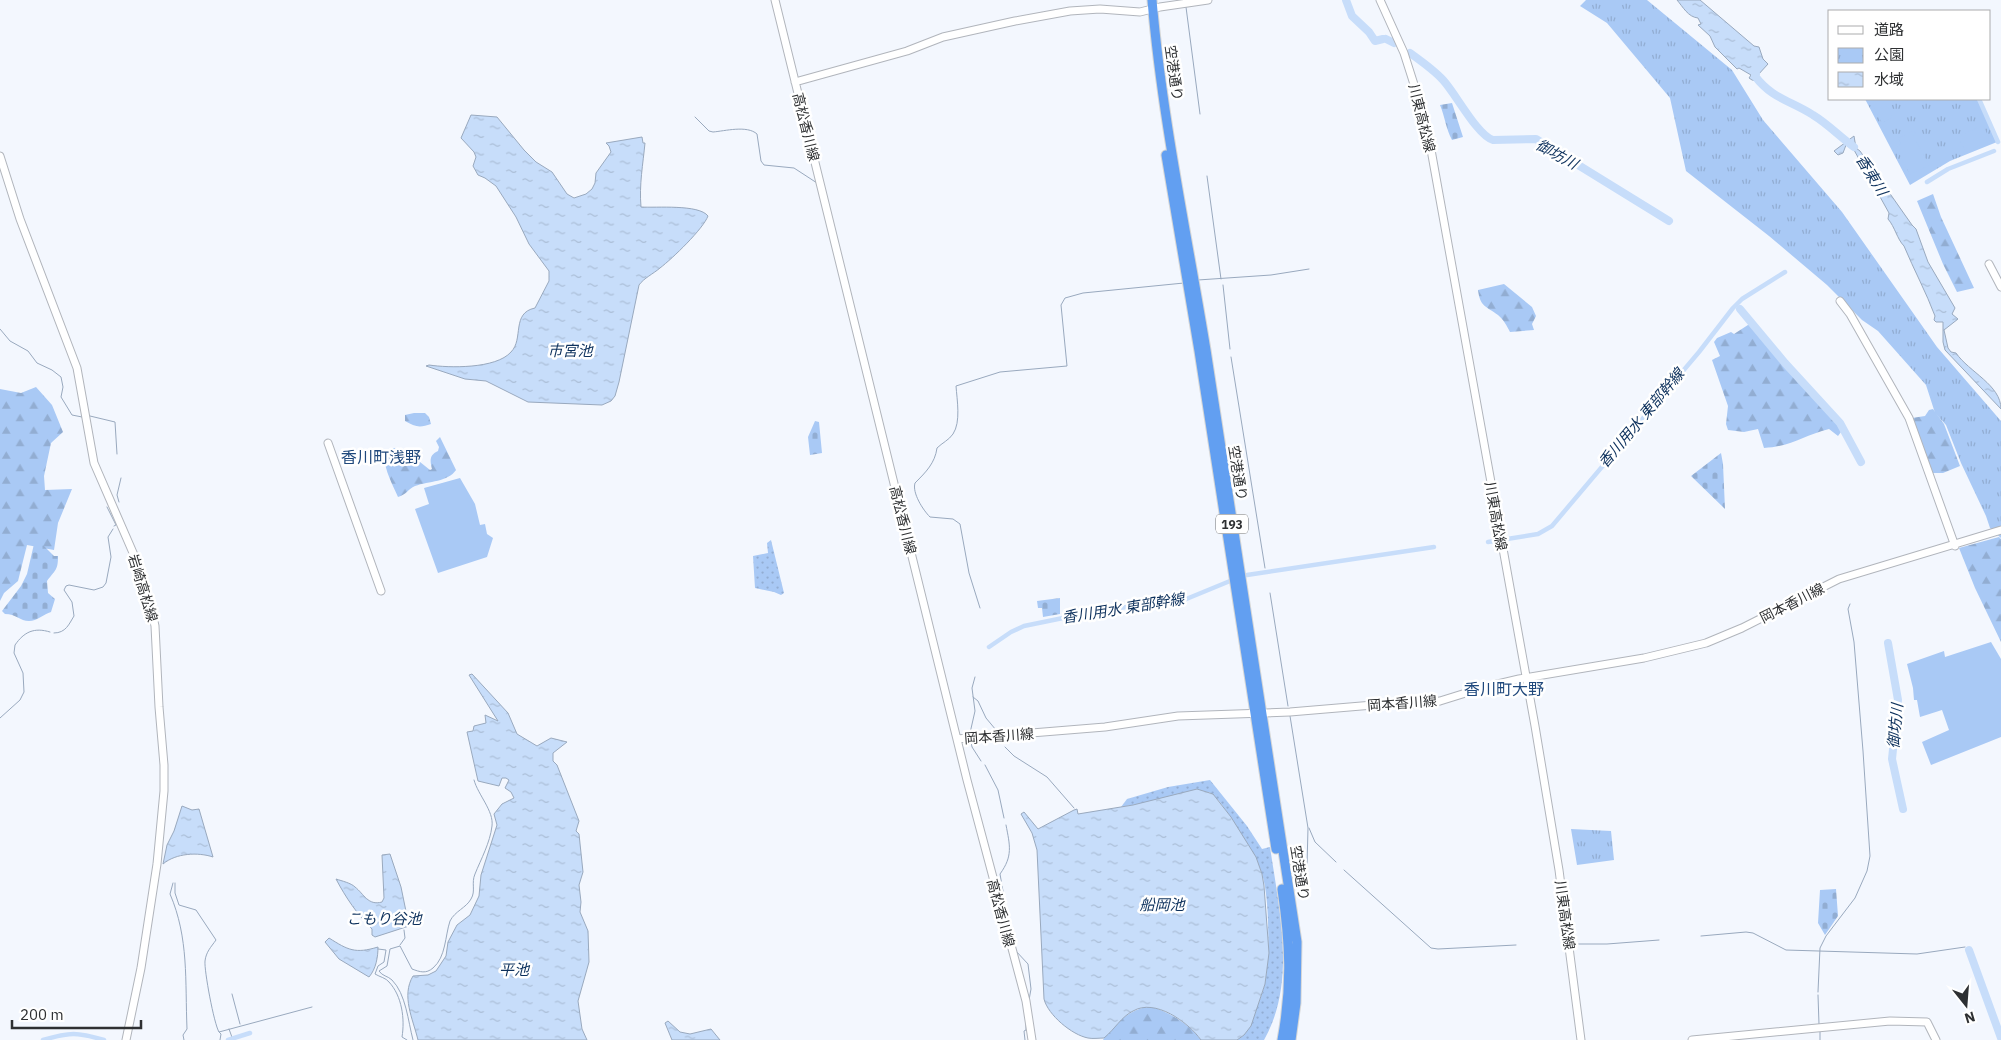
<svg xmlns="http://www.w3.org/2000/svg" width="2001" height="1040" font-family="'IBM Plex Sans','Noto Sans JP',sans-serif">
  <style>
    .grass { fill: url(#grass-dots) }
    .forest { fill: url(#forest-firs) }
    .cemetery { fill: url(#cemetery-stones) }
    .park { fill: url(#park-tufts) }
    .garden { fill: #a9c9f5 }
    .water { fill: url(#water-ripples); stroke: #99a9be }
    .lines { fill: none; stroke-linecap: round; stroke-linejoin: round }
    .stream { stroke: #99a9be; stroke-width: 1 }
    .canal { stroke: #c7ddfa; stroke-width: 4.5 }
    .river { stroke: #c7ddfa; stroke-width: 8 }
    .secondary-casing { stroke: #b1b5bc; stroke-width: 9 }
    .highway-casing { stroke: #d5d6d6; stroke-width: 11 }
    .secondary { stroke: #fff; stroke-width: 7 }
    .highway { stroke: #629ff1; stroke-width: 9 }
    .labels { text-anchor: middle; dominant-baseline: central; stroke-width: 5; stroke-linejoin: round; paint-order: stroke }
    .shield { fill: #fff; stroke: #6d6e70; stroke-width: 1 }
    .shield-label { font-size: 12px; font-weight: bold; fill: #2e3032 }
    .street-label { font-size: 14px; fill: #2e3032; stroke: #fff }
    .water-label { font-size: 15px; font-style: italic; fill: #0c305c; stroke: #fff }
    .quarter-label { font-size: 16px; fill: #1f487c; stroke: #fff }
  </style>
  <defs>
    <pattern id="grass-dots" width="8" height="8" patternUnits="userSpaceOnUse" patternTransform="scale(1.25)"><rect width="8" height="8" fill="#a9c9f5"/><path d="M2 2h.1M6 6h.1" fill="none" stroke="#92add2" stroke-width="1.8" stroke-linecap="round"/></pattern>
    <pattern id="forest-firs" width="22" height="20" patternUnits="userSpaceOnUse" patternTransform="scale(1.25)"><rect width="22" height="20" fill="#a9c9f5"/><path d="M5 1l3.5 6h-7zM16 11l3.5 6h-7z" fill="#92add2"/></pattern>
    <pattern id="cemetery-stones" width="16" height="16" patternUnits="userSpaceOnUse" patternTransform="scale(1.25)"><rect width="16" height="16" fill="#a9c9f5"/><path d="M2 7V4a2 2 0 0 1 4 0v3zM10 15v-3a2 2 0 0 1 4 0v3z" fill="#92add2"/></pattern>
    <pattern id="park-tufts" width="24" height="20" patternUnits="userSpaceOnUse" patternTransform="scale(1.25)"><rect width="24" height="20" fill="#a9c9f5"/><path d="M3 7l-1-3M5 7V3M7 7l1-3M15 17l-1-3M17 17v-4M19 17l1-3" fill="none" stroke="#92add2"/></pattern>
    <pattern id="water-ripples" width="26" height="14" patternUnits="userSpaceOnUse" patternTransform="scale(1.25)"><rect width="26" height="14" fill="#c7ddfa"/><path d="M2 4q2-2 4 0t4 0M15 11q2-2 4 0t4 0" fill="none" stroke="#abbed7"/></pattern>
  </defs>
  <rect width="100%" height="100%" fill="#f3f7fe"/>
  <path class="grass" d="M771 540 784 593 781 595 774 592 755 588 753 556 768 553 767 543Z
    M1210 780 1247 826 1262 849 1270 847C1279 909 1297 982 1264 1040H1237L1244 1035C1251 1018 1262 1000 1265 982 1270 958 1270 894 1261 871 1255 854 1245 840 1235 825 1228 814 1220 799 1209 792L1121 807 1127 799 1168 787Z"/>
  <path class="forest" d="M1933 194 1941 217 1974 288 1957 292 1943 264 1917 201Z
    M1504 284 1532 307 1536 316 1532 324 1534 330 1510 332C1507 326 1503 319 1498 315 1486 306 1480 307 1478 290Z
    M1751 323 1839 425 1841 432 1838 436 1829 429C1805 435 1790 447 1764 448L1758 429 1744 432 1728 430 1726 424 1728 406 1712 360 1720 356 1714 342 1717 338 1731 332 1734 334Z
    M36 387 52 405 63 432 51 443 44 476 45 490 72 489 58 523 54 550 27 545 18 581 4 593 0 601V389L21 393Z
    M1933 409 1944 424 1960 466 1943 473H1933L1912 418 1925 416 1929 410Z
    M414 413H425L429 417 431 424C420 428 415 427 405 421V415Z
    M440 437 456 470C448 482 429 481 415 486 408 489 406 495 398 497 392 483 382 466 385 451L393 448 409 450 410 454 430 470 432 469C430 461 429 455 438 451L439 447 436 441Z
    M1999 537 2001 539V642L1975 588 1959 548Z
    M1149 1006C1169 1012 1188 1023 1201 1040H1103C1113 1023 1130 1010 1149 1006Z"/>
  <path class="cemetery" d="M1452 103 1463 137 1452 140C1446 129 1445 117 1440 105Z
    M815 421 819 422 822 453 810 455 808 437Z
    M1721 453 1723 464 1725 509 1691 476Z
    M34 544 44 546 54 556H58C58 571 55 570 47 581L48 593 55 599 51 612C44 614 37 621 29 621 20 621 16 614 5 614L2 611 21 586 27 574Z
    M1060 598V614L1043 617 1042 608H1038L1037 601Z
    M1836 889 1838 916 1825 935 1818 923 1820 890Z"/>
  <path class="park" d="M1586 0H1647L1732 70 1763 120 1842 212 1937 347 2001 421V538L1990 528 1986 516 1961 463 1946 425 1935 413 1926 385 1878 331 1862 320 1827 285 1769 236 1686 171 1670 98 1607 23 1580 6Z
    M1865 99H1978L1997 142 1950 161 1910 185Z
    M1571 829 1611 831 1614 860 1577 865Z"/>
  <path class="garden" d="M1873 99H1883L1893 117 1882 123 1870 100Z
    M1983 125 1990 140 1966 152 1958 137Z
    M1914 131 1916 134 1913 135 1914 137 1929 165 1910 175 1896 147 1901 144 1898 138Z
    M460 478 475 504 480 525 485 524 487 534 493 538 487 557 438 573 415 509 429 504 424 488Z
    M1991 642 2001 659V737L1931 765 1922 742 1949 730 1942 710 1920 717 1917 700H1914L1913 688 1907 664 1944 651 1945 657Z"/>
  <path class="water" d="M1677 0H1700L1754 46 1759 47 1763 59 1768 64 1757 76 1758 81 1752 80 1749 78 1751 75 1739 68 1737 69 1715 47 1710 36 1698 25 1701 24 1698 18C1688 17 1683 7 1677 0Z
    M471 115 497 117 524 150 536 162 552 172 567 194 574 198 586 194 592 189 595 183 596 173 611 152 609 146 606 143 642 137 643 143H645C643 164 639 185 641 207 656 208 699 204 708 216 703 229 673 258 660 268 653 274 644 278 639 285L619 382 615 396 611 401 602 405 528 402 486 381 465 379 426 366 429 365C449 368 496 369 511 352 524 339 511 313 535 308L549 281V271L529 244 516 217 496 186 485 178 478 175 473 166 476 157 474 152 461 138Z
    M1854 136 1856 148 1860 151 1912 225 1916 229 1928 262 1955 308 1952 314 1958 319 1944 330 1948 348 1951 352 1956 353C1969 372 2001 385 2001 409L1945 350 1943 342V322H1936L1934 320 1935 316C1926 292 1914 270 1904 246 1897 239 1895 227 1888 219L1889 213 1854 150 1850 146 1846 145 1843 153 1838 155 1834 151Z
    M472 674 508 713 517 734 537 746 551 738 567 742 553 753V761L557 765 579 821 576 831 579 834 583 872 579 885 581 902 580 912 588 931 589 962 578 1001 582 1029 587 1040H418C413 1019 401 996 413 976L428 975 436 971 446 956 448 942 457 925 470 915 479 896 481 875 497 825 494 814 502 804 514 798 511 792 505 788 509 780 506 778H502L499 786 478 781 467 732 473 731 474 726 486 723 485 715 498 721 469 675Z
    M1197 789 1213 794 1231 817 1256 857 1262 874 1264 886 1269 953 1265 984 1251 1026 1244 1035 1237 1040H1201C1188 1022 1155 998 1133 1011 1121 1017 1115 1029 1104 1038 1099 1038 1093 1039 1088 1038 1072 1035 1048 1015 1044 999L1037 850 1032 833 1021 814 1024 812 1038 829 1074 810 1077 809 1078 814 1133 805Z
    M182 806 192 810 199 809 213 857C198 852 176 853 163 864L167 845 174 831Z
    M390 854 401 887 409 926 375 937 372 935V929C357 914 346 898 336 879 342 881 351 883 355 887 364 894 368 906 382 902L384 898 382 855Z
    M329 938C348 950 355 954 378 947 378 957 376 969 369 977L339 959 325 942Z
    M668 1021 680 1032 690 1034 711 1029 720 1040H672L665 1023Z"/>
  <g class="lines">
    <path class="stream" d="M1186 7 1200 114
      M695 117 709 131 713 132C725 131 747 125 757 134L761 161 764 165 794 168 817 183
      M1207 176 1221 279
      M1198 280 1271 275 1309 269
      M1223 285 1230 349
      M0 329 10 341 28 351 37 363 52 370 61 377 63 387 61 397 72 415 82 417
      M1231 357 1265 568
      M90 416 115 422 117 454
      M119 502 117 495 121 478
      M107 507 116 525 114 526
      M1270 593 1288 706
      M980 608 969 573 960 524 953 519 930 517C923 510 912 493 915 483 926 472 935 463 937 448 942 443 949 440 953 434 961 422 957 400 956 386L1000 372 1067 366 1061 305 1065 298 1083 293 1184 283
      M54 633C66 633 69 624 74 616L72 602 64 590 66 586 69 585 94 590 103 587 106 583 111 557 108 537 113 529
      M973 697 978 701 986 718 996 730
      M1290 716 1308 828 1307 866
      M0 718 20 700 24 692 23 673 14 653 15 645C24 632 34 627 50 632
      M970 733 975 711 972 688 975 677
      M971 741 972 747 981 761
      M1005 747 1014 756 1047 777 1074 808
      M985 765 998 790 1004 818
      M1006 825C1010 846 1013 856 1000 874L1009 925
      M1309 828 1315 842 1336 862
      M1344 870 1431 948 1438 949 1516 945
      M173 883 170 894C189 938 185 981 187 1029L183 1035 184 1040
      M175 883V893L179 905 196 910 216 940C211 947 206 952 205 961 204 970 214 1024 219 1032L312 1007
      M1701 936 1746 932 1753 933 1786 950 1917 954 1965 947
      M1573 944H1607L1659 940
      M400 945 405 938 404 930
      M378 949 386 950 384 962 378 966 375 974C380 977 386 978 389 982 402 996 405 1019 402 1037L407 1040
      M1015 950 1028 964 1031 989 1029 1000
      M1818 992 1820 948 1826 936 1855 898 1867 871 1870 856 1863 751 1854 642 1848 609 1850 604
      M232 994 240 1024
      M1818 995 1819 1024
      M229 1029 233 1040
      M1820 1031V1040
      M219 1032 221 1034 220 1040
      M413 1040C408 1021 406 994 392 980 388 976 382 976 379 971L387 966 390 949 400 946 412 969C420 972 426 974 433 968 446 957 445 936 450 921 455 911 466 908 471 899 476 891 471 883 475 874 481 859 490 843 492 826 494 811 478 795 474 780
      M1025 1040 1024 1031 1026 1030V1021"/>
    <path class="canal" d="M1979 99 1998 142
      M1927 182 1948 169 1994 151
      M1488 542 1538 534 1552 526 1699 352 1733 308 1742 299 1785 272
      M1247 575 1434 547
      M989 647 1011 632 1024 626 1107 609 1179 602 1230 581
      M43 1040C70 1032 77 1032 104 1040
      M228 1040 250 1033"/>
    <path class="river" d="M1346 0 1352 16 1369 32 1375 41 1383 39
      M1386 39 1394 43
      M1410 53C1421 61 1434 70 1443 80 1456 94 1477 135 1493 140L1536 139 1669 221
      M1756 74 1755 76C1772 99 1792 101 1813 115 1828 124 1840 137 1854 147
      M1740 309 1785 363 1840 423 1861 462
      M1888 643 1898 700 1892 759 1903 809
      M1969 950 2001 1038"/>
    <defs>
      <path id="secondary" d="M775 0 967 780 1026 1001 1032 1040
        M1380 0 1404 53 1426 122 1535 726 1559 870 1581 1040
        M795 82 907 51 943 37 1015 21 1070 11 1100 9 1140 12 1160 7 1208 0
        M0 156 20 219 77 368 94 463 134 555 152 612 155 626 159 707 164 765V791L157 864 141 968 126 1040
        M1989 264 2001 287
        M1840 301 1850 314 1909 418 1955 546
        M328 443 381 591
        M957 739 1105 727 1178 716 1290 712 1385 704H1422L1440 701 1485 687 1519 679 1644 658 1706 643 1742 628 1839 579 2001 530
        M1692 1040 1890 1021 1927 1022 1936 1040"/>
      <path id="highway" d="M1152 0C1162 118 1187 234 1206 350 1238 547 1265 745 1297 942L1296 1003 1291 1040
        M1166 155 1199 351 1276 849
        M1282 889C1290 943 1292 986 1282 1040"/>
    </defs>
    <use href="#secondary" class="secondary-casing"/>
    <use href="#highway" class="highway-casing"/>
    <use href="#secondary" class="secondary"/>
    <use href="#highway" class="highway"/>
  </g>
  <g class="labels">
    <rect class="shield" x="1216" y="514.5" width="32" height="19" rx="4"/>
    <g class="shield-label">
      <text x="1232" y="524">193</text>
    </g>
    <g class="street-label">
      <text transform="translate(1174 73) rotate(82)">空港通り</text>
      <text transform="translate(1422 118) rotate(76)">川東高松線</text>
      <text transform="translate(806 127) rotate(76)">高松香川線</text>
      <text transform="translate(1238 473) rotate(81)">空港通り</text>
      <text transform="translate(1496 516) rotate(80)">川東高松線</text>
      <text transform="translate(903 520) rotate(76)">高松香川線</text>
      <text transform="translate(143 588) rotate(73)">岩崎高松線</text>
      <text transform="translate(1792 603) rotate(-27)">岡本香川線</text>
      <text transform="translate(1402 703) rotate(-4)">岡本香川線</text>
      <text transform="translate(999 736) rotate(-4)">岡本香川線</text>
      <text transform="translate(1300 873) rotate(81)">空港通り</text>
      <text transform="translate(1001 913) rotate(75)">高松香川線</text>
      <text transform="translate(1565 915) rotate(82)">川東高松線</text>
    </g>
    <g class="water-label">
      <text transform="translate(1557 154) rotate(29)">御坊川</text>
      <text transform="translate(1872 175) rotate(58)">香東川</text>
      <text x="570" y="350">市宮池</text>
      <text transform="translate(1641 418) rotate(-50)">香川用水 東部幹線</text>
      <text transform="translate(1123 608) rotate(-9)">香川用水 東部幹線</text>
      <text transform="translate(1895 726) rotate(-85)">御坊川</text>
      <text x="1162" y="904">船岡池</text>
      <text x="384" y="918">こもり谷池</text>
      <text x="514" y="969">平池</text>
    </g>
    <g class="quarter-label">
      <text x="381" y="457">香川町浅野</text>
      <text x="1504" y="689">香川町大野</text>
    </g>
  </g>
  <rect x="1828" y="10" width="162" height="90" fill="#ffffff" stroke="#abacad"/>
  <rect x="1838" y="26" width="25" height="8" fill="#ffffff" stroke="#abacad"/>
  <text x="1874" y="35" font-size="15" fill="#2e3032">道路</text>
  <rect x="1838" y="48" width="25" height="15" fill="url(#park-tufts)" stroke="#abacad"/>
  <text x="1874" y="60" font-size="15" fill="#2e3032">公園</text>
  <rect x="1838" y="72" width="25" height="15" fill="url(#water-ripples)" stroke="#abacad"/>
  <text x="1874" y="85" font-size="15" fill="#2e3032">水域</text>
  <g transform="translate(1966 1005) rotate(163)" stroke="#ffffff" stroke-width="4" paint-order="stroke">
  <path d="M0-4L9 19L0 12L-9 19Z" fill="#2e3032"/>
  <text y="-8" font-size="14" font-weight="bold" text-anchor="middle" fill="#2e3032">N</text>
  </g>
  <path d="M12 1020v8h129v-8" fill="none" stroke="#2e3032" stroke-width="2.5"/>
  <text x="20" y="1020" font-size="15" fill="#2e3032" stroke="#ffffff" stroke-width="4" paint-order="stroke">200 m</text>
</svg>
